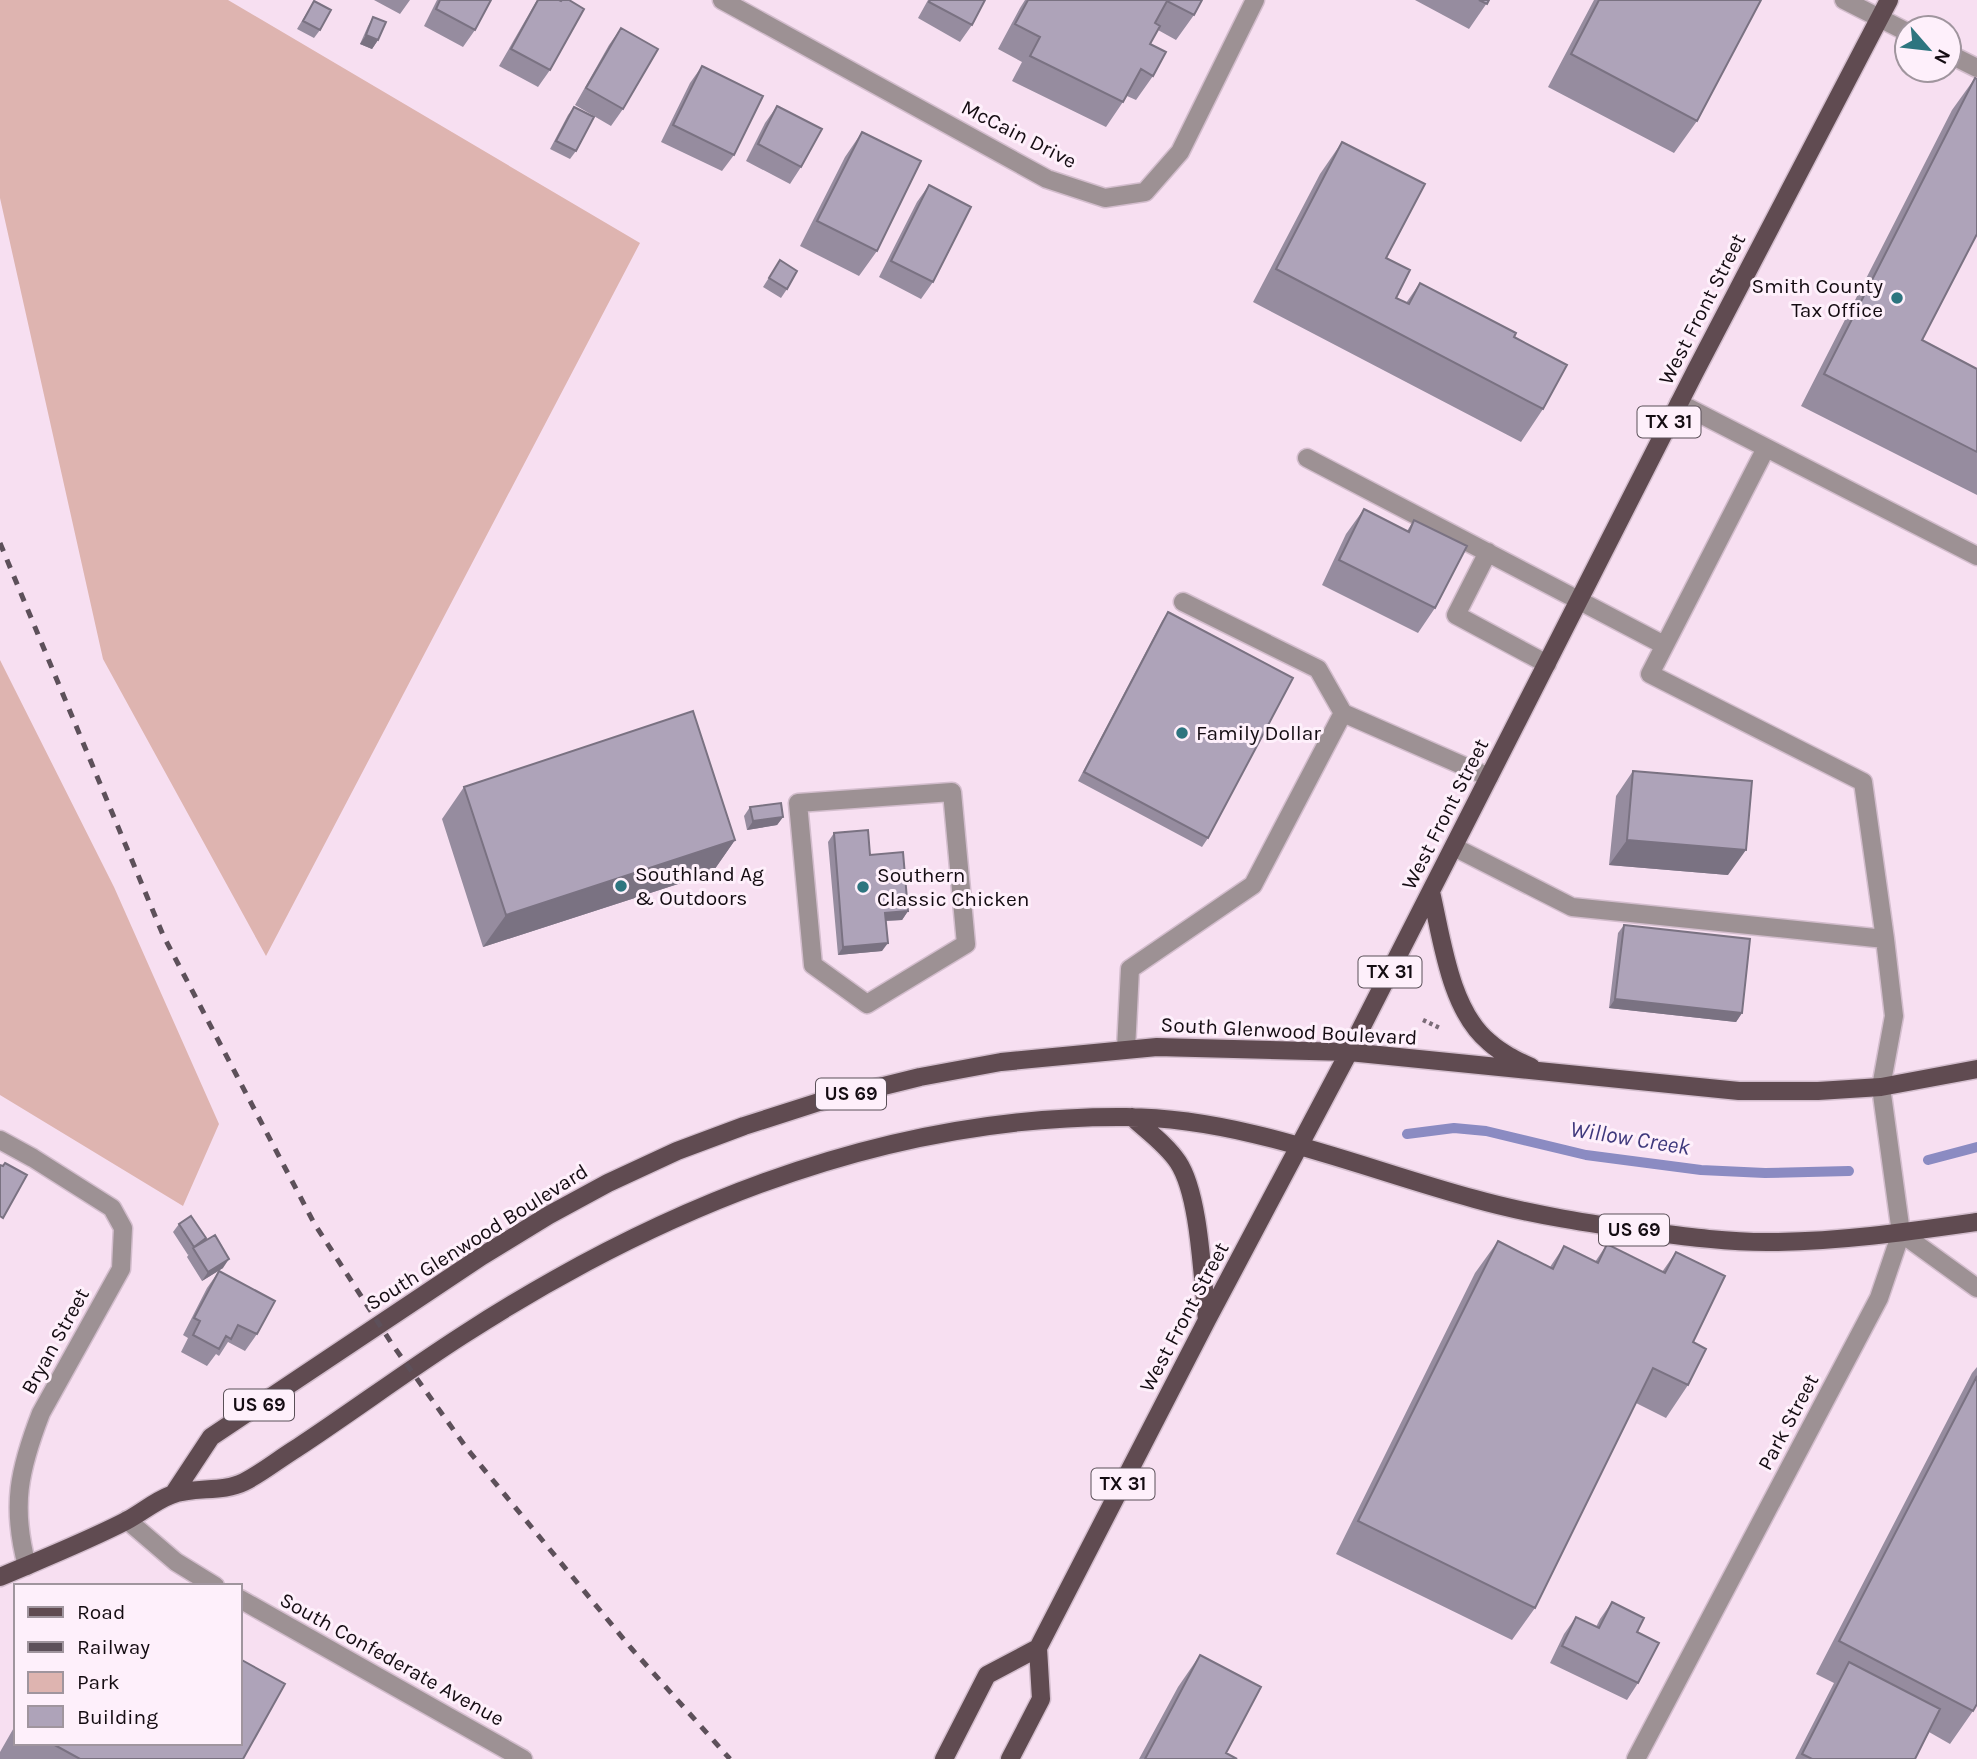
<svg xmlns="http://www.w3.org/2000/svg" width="1977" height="1759" font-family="Karla,sans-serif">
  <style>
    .green { fill: #deb4b0 }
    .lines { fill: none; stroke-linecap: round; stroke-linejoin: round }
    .stream { stroke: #8b8bc2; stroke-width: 10 }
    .minor-casing { stroke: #d3bdcd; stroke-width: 21 }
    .major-casing { stroke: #d3bdcd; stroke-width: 21 }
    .path { stroke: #7a6b77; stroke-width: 4.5; stroke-dasharray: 3.5 3.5; stroke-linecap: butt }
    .minor { stroke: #9d9194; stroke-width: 18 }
    .major { stroke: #604b51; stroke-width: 18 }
    .rail { stroke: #5d505a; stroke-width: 5; stroke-dasharray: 9 9; stroke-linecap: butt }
    .wall { fill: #968c9f }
    .shaded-wall { fill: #7a7282 }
    .building { fill: #aea3b9; stroke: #7a7282; stroke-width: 2 }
    .poi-dot { fill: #2d757f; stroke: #fef0fb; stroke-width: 2.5 }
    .labels { text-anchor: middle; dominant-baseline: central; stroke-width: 6; stroke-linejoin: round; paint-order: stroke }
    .shield { fill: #fef0fb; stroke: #5a5058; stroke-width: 2 }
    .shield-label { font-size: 19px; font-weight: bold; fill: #140c12 }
    .street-label { font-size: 21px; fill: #140c12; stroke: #fef0fb }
    .poi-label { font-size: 21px; fill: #140c12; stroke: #fef0fb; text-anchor: start }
    .water-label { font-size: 23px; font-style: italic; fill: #3e387c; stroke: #fef0fb }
  </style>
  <rect width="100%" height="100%" fill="#f7dff1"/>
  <path class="green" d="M0 0H228L640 243 266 956 103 659 0 198Z
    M0 660 114 887 219 1124 183 1206 0 1095Z"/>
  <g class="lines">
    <path class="stream" d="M1407 1134 1454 1128 1486 1131 1586 1155 1701 1170 1765 1173 1849 1171
      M1928 1160 1977 1147"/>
    <defs>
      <path id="minor" d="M722 0 1047 179 1105 198 1145 192 1180 152 1255 0
        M1844 0 1907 32
        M1949 54 1977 68
        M1679 403 1977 556
        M1307 458 1664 645
        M1488 552 1456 615 1547 664
        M1183 602 1318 669 1343 713
        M952 792 966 944 867 1004 813 965 798 803Z
        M1454 847 1572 907 1885 939
        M1126 1049 1130 969 1253 885 1343 713 1489 777
        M0 1140 33 1158 112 1208 123 1228 121 1269 41 1413C19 1470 11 1506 27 1566
        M1901 1233 1977 1288
        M127 1520 176 1562 215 1586
        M240 1599 523 1759
        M1636 1759 1879 1298 1901 1233 1881 1087 1894 1016 1885 939 1863 782 1650 674 1766 448"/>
      <path id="major" d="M1431 892C1442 939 1450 1010 1489 1042 1501 1053 1516 1060 1531 1067
        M1132 1117C1147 1131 1166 1144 1178 1162 1200 1195 1202 1278 1207 1320
        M174 1493 211 1437 482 1256 549 1215 608 1183 677 1151 744 1126 819 1102 920 1077 1001 1062 1157 1047 1349 1052 1739 1091H1818L1881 1087 1977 1069
        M0 1577C42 1559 85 1542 126 1521 141 1513 155 1501 171 1495 194 1486 222 1493 244 1482 262 1473 279 1459 297 1448 353 1411 407 1371 463 1335 661 1207 887 1115 1126 1117 1246 1118 1360 1168 1475 1199 1532 1215 1592 1224 1651 1232 1689 1237 1728 1242 1767 1242 1838 1242 1907 1232 1977 1222
        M944 1759 987 1675 1038 1648
        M1010 1759 1041 1699 1038 1648 1207 1320 1349 1052 1696 370 1889 0"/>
    </defs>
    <use href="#minor" class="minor-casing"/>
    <use href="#major" class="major-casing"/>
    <path class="path" d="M1423 1020 1440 1028"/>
    <use href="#minor" class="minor"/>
    <use href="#major" class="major"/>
    <path class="rail" d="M0 543 163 935 314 1223 392 1344 468 1450 631 1648 730 1759"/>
  </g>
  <path class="wall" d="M374 0H410L400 14Z
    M437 0H491L475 30 463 47 424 26Z
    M537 0H559L561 1 550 70 538 87 499 66Z
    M928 0H985L972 25 960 42 918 18Z
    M1025 0H1202L1194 15 1176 40 1158 30 1150 44 1153 76 1136 100 1127 96 1106 127 1012 81 1022 62 998 49 1020 8Z
    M1415 0H1489L1469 29Z
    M1594 0H1761L1697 121 1674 153 1548 87Z
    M314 1 320 30 314 38 297 29Z
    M373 17 378 40 372 49 360 44 368 26Z
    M621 28 623 109 611 126 575 105 609 45Z
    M702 66 734 155 722 171 661 142 690 83Z
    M1975 78 1922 340 1977 369V495L1801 406 1952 110Z
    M777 106 801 167 790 184 746 161 765 123Z
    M574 107 576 151 570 159 550 149 568 115Z
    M862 132 877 251 859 276 800 246 845 157Z
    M1342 142 1386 258 1396 298 1406 303 1420 283 1514 337 1543 409 1521 442 1253 302 1320 174Z
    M929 185 933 282 921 299 879 277 917 202Z
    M780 260 787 289 781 298 763 287Z
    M1364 509 1407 531 1414 520 1435 608 1418 633 1322 585 1346 534Z
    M1168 612 1208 838 1202 847 1078 781 1162 621Z
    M1633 771 1728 875 1609 865 1616 796Z
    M464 787 735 840 712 873 483 947 442 819Z
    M750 807 783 817 777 825 747 830 744 816Z
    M834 833 870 855 908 911 902 920 886 921 882 951 838 955 828 842Z
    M1624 925 1742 1013 1736 1022 1609 1008 1618 933Z
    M179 1224 202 1243 223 1268 202 1281 187 1257 189 1254 188 1255 173 1232Z
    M1498 1241 1550 1267 1564 1246 1595 1262 1607 1244 1662 1272 1676 1252 1693 1342 1688 1385 1666 1418 1636 1403 1535 1608 1512 1640 1336 1554 1475 1273Z
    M219 1271 257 1334 245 1351 228 1342 219 1356 216 1354 207 1366 181 1352 188 1338 183 1335 207 1288Z
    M1977 1367V1704L1973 1711 1950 1744 1929 1732 1915 1759H1795L1834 1683 1816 1674 1972 1373Z
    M1612 1602 1637 1632 1638 1683 1627 1700 1550 1663 1564 1634 1576 1617 1596 1627 1600 1619Z
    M1200 1655 1226 1753 1237 1759H1139L1178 1687Z
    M16 1724V1743H240L243 1759H0V1752Z"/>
  <path class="shaded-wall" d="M366 35 378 40 372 49 360 44Z
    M783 817 777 825 747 830 753 821Z
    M735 840 712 873 483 947 506 915Z
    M1627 840 1746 850 1728 875 1609 865Z
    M908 911 902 920 879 921 885 913Z
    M888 943 882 951 838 955 843 947Z
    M1615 999 1742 1013 1736 1022 1609 1008Z
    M229 1259 223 1268 202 1281 208 1272Z"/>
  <path class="building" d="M440 0H491L475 30 436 9Z
    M538 0H559L561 1 562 0H569L584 9 550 70 511 49Z
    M930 0H985L972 25 929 2Z
    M1028 0H1202L1194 15 1167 1 1155 23 1160 26 1150 44 1166 52 1153 76 1141 69 1123 102 1030 56 1040 37 1015 24Z
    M1479 0H1489L1487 4Z
    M1599 0H1761L1697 121 1571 54Z
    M314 1 331 10 320 30 303 21Z
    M373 17 386 22 378 40 366 35Z
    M621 28 658 49 623 109 586 88Z
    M702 66 763 96 734 155 673 125Z
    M1975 78 1977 79V234L1922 340 1977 369V452L1824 374Z
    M777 106 822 129 801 167 758 144Z
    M574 107 594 117 576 151 556 141Z
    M862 132 921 161 877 251 817 221Z
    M1342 142 1425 184 1386 258 1410 270 1396 298 1409 304 1420 283 1516 333 1514 337 1567 365 1543 409 1276 269Z
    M929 185 971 207 933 282 891 261Z
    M780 260 797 271 787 289 769 278Z
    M1364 509 1409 532 1414 520 1467 546 1435 608 1339 560Z
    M1168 612 1293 678 1208 838 1084 772Z
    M693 711 735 840 506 915 464 787Z
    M1633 771 1752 781 1746 850 1627 840Z
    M781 803 783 817 753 821 750 807Z
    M868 830 870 855 903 852 908 911 885 913 888 943 843 947 834 833Z
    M1624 925 1750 939 1742 1013 1615 999Z
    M5 1163 27 1175 3 1218 0 1216V1165L3 1166Z
    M191 1216 206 1238 194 1247 179 1224Z
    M215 1235 229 1259 208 1272 193 1248Z
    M1498 1241 1553 1269 1564 1246 1598 1263 1607 1244 1665 1273 1676 1252 1725 1276 1693 1342 1706 1349 1688 1385 1653 1368 1535 1608 1358 1521Z
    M219 1271 275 1301 257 1334 238 1325 231 1339 226 1336 219 1349 193 1335 200 1321 194 1318Z
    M1977 1376V1704L1973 1711 1839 1641Z
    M1612 1602 1644 1618 1637 1632 1659 1643 1638 1683 1562 1646 1576 1617 1599 1628Z
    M1200 1655 1261 1687 1226 1753 1237 1759H1145Z
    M240 1659 285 1684 243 1759H80L51 1743H240Z
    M1849 1662 1940 1709 1915 1759H1812L1802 1754Z"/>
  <g class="poi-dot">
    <circle cx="1897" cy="298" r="7"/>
    <circle cx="1182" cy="733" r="7"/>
    <circle cx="621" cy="886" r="7"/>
    <circle cx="863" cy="887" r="7"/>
  </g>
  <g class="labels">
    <g class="shield">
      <rect x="1637.5" y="406.5" width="63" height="31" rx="5"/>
      <rect x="1358.5" y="956.5" width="63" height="31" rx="5"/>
      <rect x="816" y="1078.5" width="70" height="31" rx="5"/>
      <rect x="1599" y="1214.5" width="70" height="31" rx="5"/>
      <rect x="224" y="1389.5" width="70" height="31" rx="5"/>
      <rect x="1091.5" y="1468.5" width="63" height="31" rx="5"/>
    </g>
    <g class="shield-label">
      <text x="1669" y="422">TX 31</text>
      <text x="1390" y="972">TX 31</text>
      <text x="851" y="1094">US 69</text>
      <text x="1634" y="1230">US 69</text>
      <text x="259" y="1405">US 69</text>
      <text x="1123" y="1484">TX 31</text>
    </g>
    <g class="street-label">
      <text transform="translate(1019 134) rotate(27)">McCain Drive</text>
      <text transform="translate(1702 309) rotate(-63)">West Front Street</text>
      <text transform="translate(1445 814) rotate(-63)">West Front Street</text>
      <text transform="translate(1289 1031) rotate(3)">South Glenwood Boulevard</text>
      <text transform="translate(477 1237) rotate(-32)">South Glenwood Boulevard</text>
      <text transform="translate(1184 1317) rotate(-62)">West Front Street</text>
      <text transform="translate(55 1341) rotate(-61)">Bryan Street</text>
      <text transform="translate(1788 1422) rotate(-62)">Park Street</text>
      <text transform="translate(392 1659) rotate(29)">South Confederate Avenue</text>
    </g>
    <g class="poi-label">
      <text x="1883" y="286" text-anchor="end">Smith County<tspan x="1883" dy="24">Tax Office</tspan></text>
      <text x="1196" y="733">Family Dollar</text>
      <text x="635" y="874">Southland Ag<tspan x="635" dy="24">&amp; Outdoors</tspan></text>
      <text x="877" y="875">Southern<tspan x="877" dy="24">Classic Chicken</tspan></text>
    </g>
    <g class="water-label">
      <text transform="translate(1630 1138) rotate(9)">Willow Creek</text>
    </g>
  </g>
  <rect x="14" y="1584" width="228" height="161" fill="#fef0fb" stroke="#a0959e" stroke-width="2"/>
  <rect x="28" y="1607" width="35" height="10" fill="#604b51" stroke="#a0959e" stroke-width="2"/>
  <text x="77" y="1619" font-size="21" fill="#140c12">Road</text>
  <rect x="28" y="1642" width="35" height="10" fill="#5d505a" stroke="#a0959e" stroke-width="2"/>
  <text x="77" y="1654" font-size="21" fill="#140c12">Railway</text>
  <rect x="28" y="1672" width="35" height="21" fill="#deb4b0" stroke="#a0959e" stroke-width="2"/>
  <text x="77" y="1689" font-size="21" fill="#140c12">Park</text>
  <rect x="28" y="1706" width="35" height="21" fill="#aea3b9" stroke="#a0959e" stroke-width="2"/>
  <text x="77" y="1724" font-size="21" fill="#140c12">Building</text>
  <g transform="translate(1928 49) rotate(118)"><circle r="33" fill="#fef0fb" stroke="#a0959e" stroke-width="2"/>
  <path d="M0-5L12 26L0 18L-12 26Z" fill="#2d757f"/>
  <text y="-10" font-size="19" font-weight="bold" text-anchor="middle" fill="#140c12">N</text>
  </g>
</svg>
